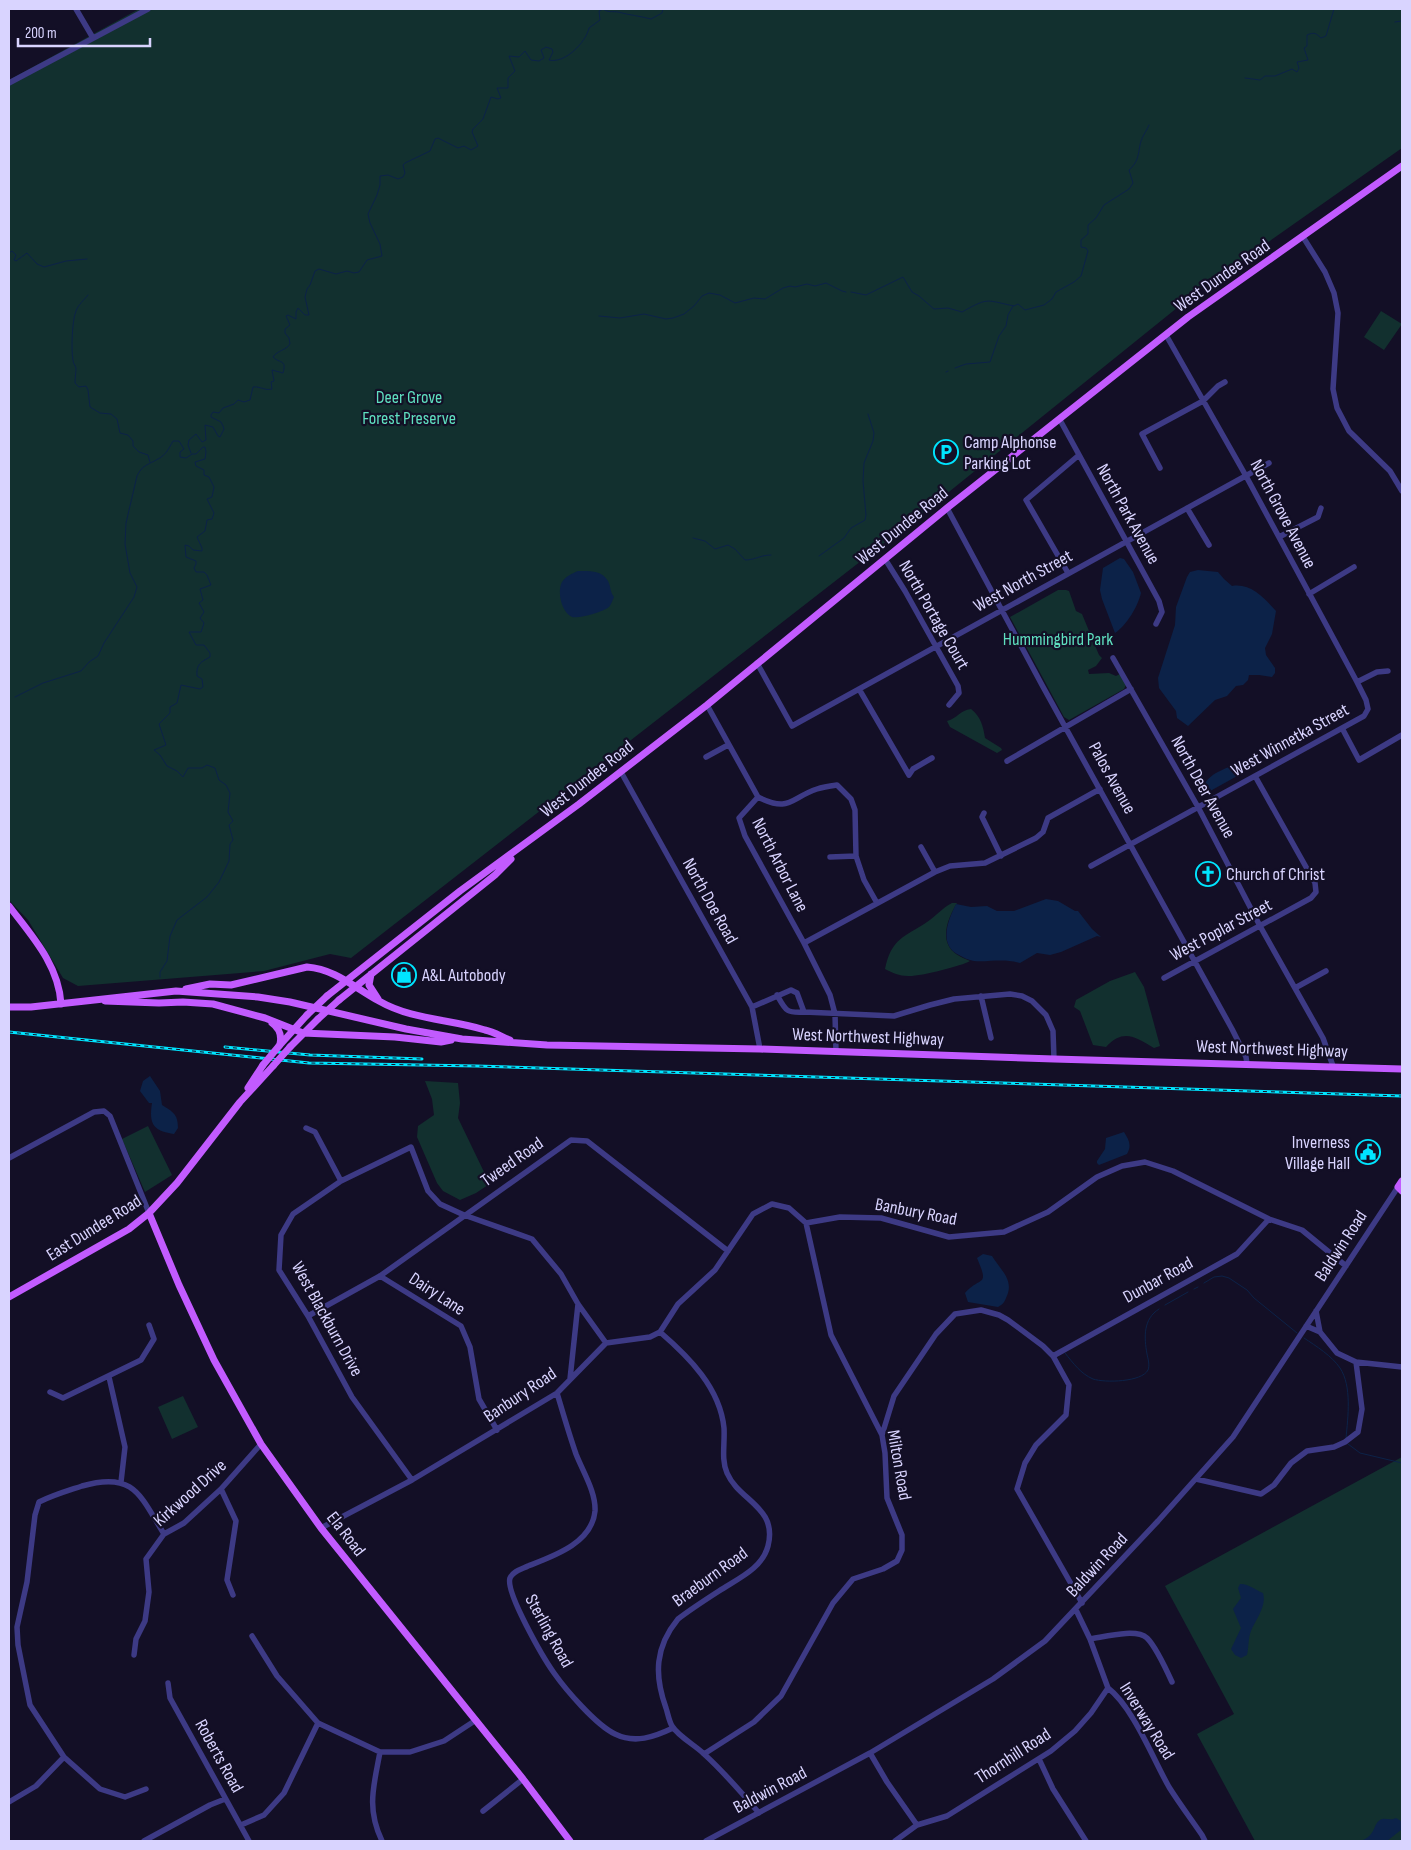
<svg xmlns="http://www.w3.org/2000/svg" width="1411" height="1850" font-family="'Sofia Sans Condensed',sans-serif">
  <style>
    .green { fill: #12302f }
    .water { fill: #0c2248 }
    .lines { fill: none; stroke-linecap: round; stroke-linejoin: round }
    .stream { stroke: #0c2248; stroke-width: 1 }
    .minor { stroke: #3d3a85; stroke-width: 5.5 }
    .major { stroke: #c25bff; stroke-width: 7 }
    .rail-casing { stroke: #00e5ff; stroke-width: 3 }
    .rail { stroke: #130f26; stroke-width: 1; stroke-dasharray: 4; stroke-linecap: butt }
    .major-bridge { stroke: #c25bff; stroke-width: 7 }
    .labels { text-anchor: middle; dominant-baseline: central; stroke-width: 4.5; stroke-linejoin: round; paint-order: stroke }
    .street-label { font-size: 18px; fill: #d9d4ff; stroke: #130f26 }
    .park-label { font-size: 18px; fill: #5fe0c0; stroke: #130f26 }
    .poi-label { font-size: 18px; fill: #d9d4ff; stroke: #130f26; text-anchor: start }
  </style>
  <rect width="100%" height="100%" fill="#130f26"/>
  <path class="green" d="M139 9H1402V148L1193 295 924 512 351 958 330 954 264 971 78 986 63 978 28 920 9 900V80Z
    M1381 311 1402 324 1384 350 1364 337Z
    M1058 590H1066L1069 591 1076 611 1082 614 1099 655 1102 658 1096 666 1088 670 1089 674 1109 673 1116 676 1120 674 1126 685 1124 689 1069 720 1064 717 1010 617Z
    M971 709C981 717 983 726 985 738L1001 748 1002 750 997 753 950 727 947 721C958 718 960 710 971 709Z
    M952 903H957C948 918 938 941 956 954 960 957 966 959 970 961 962 966 918 977 908 976 899 976 893 973 885 969 891 938 905 937 927 922 936 916 942 908 952 903Z
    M1135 972 1144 987 1160 1046 1154 1048C1136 1037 1123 1028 1106 1047L1093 1045 1080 1011 1074 1007 1076 1000 1110 981Z
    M425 1081 458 1083 460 1103 458 1118 485 1174 488 1185 476 1193 460 1200 443 1191 437 1183 417 1137 418 1126 434 1115 432 1099Z
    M148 1126 172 1175 145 1192 122 1139Z
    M183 1396 198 1427 172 1439 158 1407Z
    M1402 1457V1841H1255L1197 1734 1234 1714 1165 1586Z"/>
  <path class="water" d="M1120 558 1124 559 1133 572 1141 593C1138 606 1127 625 1115 633L1102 599 1100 590 1103 568Z
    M1198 570 1218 572 1224 579 1232 586C1251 583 1264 598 1276 611L1272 634 1265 648 1266 655 1275 668V673L1272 677 1259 675H1249L1248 680 1243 685 1236 686 1227 696 1215 700 1188 726 1177 718 1176 711 1159 688 1158 678 1175 625 1176 607 1187 577 1190 572Z
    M578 571C589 571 602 570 608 581 611 587 610 592 614 597 613 599 611 605 609 607 603 612 579 619 572 617 561 612 557 591 562 582 566 576 571 574 578 571Z
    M1233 765 1239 775 1203 795C1201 777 1220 771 1233 765Z
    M1046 899 1058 901 1075 911H1078L1092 929 1101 937 1097 936 1061 952 1050 955 1037 953 1020 963C1004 958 990 962 974 961 968 960 964 958 959 955 938 945 948 920 956 904L971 907 987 906 997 911H1014Z
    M150 1076 160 1091 162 1105C173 1112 178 1114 178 1128L174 1134C152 1131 149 1123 152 1103H149L140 1091 143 1081Z
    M1124 1132C1129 1140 1132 1145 1127 1154L1099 1165 1097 1163V1161L1105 1149 1106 1138Z
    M983 1254 992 1256C1001 1271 1015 1280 1006 1298 1004 1303 1003 1304 998 1307L968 1302 965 1293C980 1276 990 1288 977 1258Z
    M1240 1584C1247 1583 1256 1590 1263 1593 1267 1606 1256 1619 1251 1631 1248 1638 1249 1647 1247 1655L1241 1658 1235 1655 1231 1649 1241 1628 1233 1609 1241 1598 1238 1588Z
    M1396 1818 1401 1821V1830L1387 1841H1361C1365 1839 1369 1837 1371 1834 1375 1829 1375 1823 1380 1820 1385 1817 1390 1821 1396 1818Z"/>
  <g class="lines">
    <path class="stream" d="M1395 22 1402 21
      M1245 78 1260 80 1265 76H1275L1292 69 1297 72 1299 68 1297 62 1308 60 1304 48 1307 46V35C1314 32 1316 33 1321 38L1326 36 1334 9
      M9 253 12 251 16 255 14 260 16 261 27 253 37 264 44 267 66 261 87 259
      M851 292 866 295 903 277 912 292 919 296 934 309 948 308 962 312C989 297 985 300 1014 306L1018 304 1025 310 1044 305 1052 299 1056 292 1074 282 1081 276 1088 251 1086 248 1081 247V240L1088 234V225L1096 218 1104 205 1129 189 1133 183 1129 170C1138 162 1138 156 1140 145 1141 138 1146 132 1149 125
      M88 295C84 300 78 305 76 311 72 320 71 351 73 360 73 363 75 365 76 368 76 372 75 378 75 383L79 387 86 386 88 390 90 407 100 413 111 414 117 419 120 433 128 435 133 441V446L139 452 148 455 150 462
      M599 316 620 318 644 314 666 319 673 318 684 314 694 306 702 296 709 293 720 295 735 303 754 298 765 299 783 288 790 286 795 287 807 284 815 286 826 283 842 291 846 292
      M955 368 966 364 990 362 999 336 1006 326 1008 315 1013 306
      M946 372 948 371
      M191 453 188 445 189 440 196 434 202 442 206 440 205 425 213 427 218 436 220 437 224 429 223 426 221 422 211 417V415L213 412 219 413 223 408 234 404 238 400 244 402 250 400 253 387C260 386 265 391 272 389L271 382 274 381 272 370 283 373C287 359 280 364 273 357 278 350 285 351 290 344L289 338 285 333V329L290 325 286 316 288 315 296 319V312L298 308 305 315H309L305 297 307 289 310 285 315 271 319 269 336 274 347 271 354 273 359 272 367 260 382 256 380 244 370 223 368 214 377 195 380 185V176L388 175 398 179 403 177 405 173 403 165 405 163 430 151 435 139 438 138 458 148 464 146 471 150 478 146 472 132 473 129 483 119 491 97 498 99 501 98 497 88H508V78L515 71 509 56 519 57 525 51 531 60 539 61 544 58 541 50 546 47 552 49 553 52 549 60C565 64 586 42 589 28L600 20 599 11 603 9C609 13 612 11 618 12 629 15 640 16 651 19L662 13 663 9
      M693 538 705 541 715 549 728 545 735 549 745 560C755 560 760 555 771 555
      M819 556 844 538 851 528 865 520 866 515 863 481 864 463 873 441 874 433 868 414
      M15 697 43 683 81 671 89 662 98 656 104 643 134 597 137 587 130 573 125 544 126 523 137 476C142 465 148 465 158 459 166 455 169 448 173 441H179L184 449 180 452V457L186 458 192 454H196L203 447H205L206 452 205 459 195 462 196 466 204 470V475L209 477 214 487 212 497 207 499 214 513 212 519 207 520 205 531 197 537 202 548V551L193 550 189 546 185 545 186 557 196 561V564L194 568 196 572H204L207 575 211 585 200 589 203 600 199 603 204 612 200 618 204 623 201 632H189L196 645H204L210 653V657C201 662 196 664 197 676L202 679 203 687 200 689 181 685 177 703 170 707V713L159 724 166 745 154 750 160 755 167 766 177 771 183 777 188 768H202L207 765 215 768 219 780 226 785 230 793 228 812 233 821 229 825 233 840 230 844 229 861 219 882 207 897 177 920 170 936 167 961 160 972V977
      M1204 1283 1214 1277 1222 1276 1229 1278 1247 1290 1254 1298 1297 1333
      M1194 1289 1198 1287
      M1165 1305 1188 1292
      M1304 1338C1316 1346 1332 1356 1340 1368 1352 1386 1348 1417 1346 1438
      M1065 1353C1073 1363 1081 1374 1093 1379 1105 1383 1142 1382 1148 1370 1150 1365 1148 1359 1147 1354 1144 1337 1143 1319 1159 1309
      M1348 1444 1360 1453 1402 1463"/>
    <path class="minor" d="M76 9 93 38
      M9 83 148 9
      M1303 237 1325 272 1334 293 1338 313 1333 389 1337 408 1349 431 1390 471 1402 491
      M1060 420 1159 601 1162 612 1156 624
      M1160 468 1142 434 1203 401 1218 386 1225 382
      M947 508 1042 685 1232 1029 1246 1057 1247 1064
      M1187 508 1209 545
      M1279 537 1318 517 1321 508
      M885 559 905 591 958 686 959 693 949 705
      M1068 573 1026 500 1079 455
      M1309 594 1354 567
      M1113 658 1198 807 1260 926 1323 1038 1333 1066
      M757 663 792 726 1269 463
      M1357 682 1377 672 1388 671
      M859 689 909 775 913 769 932 758
      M707 705 758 797 739 818 745 836 804 943 830 995 835 1014 836 1051
      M1342 728 1359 760 1402 735
      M706 757 728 745
      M1007 761 1131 689
      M621 772 752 1007 760 1049
      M758 797C790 813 790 798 817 789 823 787 830 786 837 785L851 799 855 810 856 856 864 880 877 903
      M984 813 982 817 1001 856
      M921 847 935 872
      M830 857 856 856
      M1091 866 1364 716 1368 709 1366 700 1357 682 1246 476 1166 335
      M804 943 935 872 950 866 985 863 1036 838 1043 832 1048 818 1100 789
      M1164 978 1311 898 1316 892 1315 883 1255 776
      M1295 988 1326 971
      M777 995C786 1011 786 1013 804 1012
      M981 996 991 1038
      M752 1007 791 990 797 993 804 1012 894 1016 930 1005 954 999 1010 994 1022 996 1032 1001 1046 1015 1053 1031 1054 1059
      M306 1128 315 1132 341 1181
      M9 1158 94 1112 104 1111 110 1116 149 1213
      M380 1276 461 1326 470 1347 479 1399 497 1430
      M1316 1311 1320 1332 1337 1353 1356 1362 1402 1367
      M308 1316 380 1276 571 1140 587 1141 728 1251
      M1306 1326 1320 1332
      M660 1332C689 1357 720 1388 724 1428 725 1444 721 1459 727 1473 739 1501 778 1507 768 1546 762 1569 737 1579 719 1591 705 1600 691 1609 678 1619 655 1647 654 1675 666 1708 668 1714 669 1721 672 1726 678 1736 696 1746 704 1754 724 1772 742 1793 759 1813
      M1053 1356 1237 1254 1269 1219
      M109 1377 125 1447 121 1482
      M570 1379 578 1304
      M50 1392 63 1398 141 1360 154 1339 149 1325
      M557 1393C563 1413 569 1434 576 1454 583 1472 596 1492 595 1511 592 1543 554 1556 528 1566 522 1569 513 1571 510 1578 505 1592 544 1659 554 1673 566 1690 596 1725 615 1734 635 1744 654 1737 673 1728
      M882 1435 894 1396 936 1334 955 1314 981 1310 999 1315 1008 1320 1043 1346 1053 1356 1069 1385 1066 1415 1036 1445 1025 1463 1017 1489 1082 1603
      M1196 1479 1261 1494 1274 1485 1291 1463 1307 1451 1334 1447 1345 1442 1358 1432 1362 1409 1356 1362
      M412 1480 352 1397 308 1316 279 1270 281 1235 293 1214 341 1181 411 1147 428 1191 440 1204 464 1215 532 1239 561 1274 578 1304 606 1343
      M221 1489 236 1521 227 1580 233 1595
      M321 1528 412 1480 557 1393 606 1343 650 1337 660 1332 678 1304 715 1270 753 1214 772 1204 789 1208 806 1223 840 1217 881 1218 949 1237 1004 1232 1048 1212 1097 1177 1122 1166 1145 1162 1173 1171 1269 1219 1302 1230 1346 1266
      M1076 1610 1090 1639 1108 1688C1133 1707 1153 1759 1169 1787 1179 1803 1191 1819 1202 1835L1205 1841
      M252 1636 277 1676 318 1723 380 1752H410L444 1741 476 1720
      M1090 1639C1104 1637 1136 1628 1147 1638 1156 1647 1167 1671 1172 1682
      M134 1655 136 1639 145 1621 149 1592 146 1559 164 1534 184 1523 221 1489 261 1444
      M168 1683 170 1698 249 1841
      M380 1752C374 1785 366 1808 382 1841
      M870 1753 887 1782 917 1825
      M704 1754 754 1722 781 1696 833 1603 853 1579 883 1569 897 1561 902 1550V1535L887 1498 885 1453 882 1435 831 1335 806 1223
      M1039 1759 1053 1789 1086 1841
      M146 1789 125 1797 100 1789 64 1757 30 1705 18 1645 17 1627 27 1582 35 1515 39 1502C53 1495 67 1491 82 1486 134 1471 140 1495 164 1534
      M9 1802 36 1786 64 1757
      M483 1811 523 1779
      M241 1825 264 1815 284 1793 318 1723
      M144 1841 210 1805 225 1799
      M706 1841 870 1753 993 1679 1045 1641 1158 1521 1233 1437 1398 1187
      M895 1841 917 1825 947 1816 1051 1751 1075 1731 1091 1713 1108 1688"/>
    <path class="major" d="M9 906C31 935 59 965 61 1004
      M371 974 369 985 378 999
      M186 989 210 984 231 985 307 967C335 969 355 988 379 1001 412 1020 450 1019 485 1030 494 1032 502 1037 510 1040
      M327 996 460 891 579 804 707 705 947 508 1188 317 1402 166
      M339 1000 495 875 511 859
      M105 1001 159 1003 183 1002 213 1004 265 1018 303 1033 395 1037 441 1042 451 1040
      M9 1007H31L176 991 258 997 290 1002 406 1029 462 1039 547 1045 760 1049 1054 1059 1402 1069
      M272 1023C279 1028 282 1035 280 1044
      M279 1046 307 1015
      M290 1047 318 1019
      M248 1088 263 1065
      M1402 1181 1398 1187 1402 1191
      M149 1213 179 1285 214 1360 261 1444 321 1528 523 1779 570 1841
      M9 1297 129 1229 149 1213 177 1183 240 1102 273 1066"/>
    <defs>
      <path id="rail" d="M9 1032 309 1063 476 1066 1402 1096
        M225 1047 310 1055 422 1059"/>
    </defs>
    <use href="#rail" class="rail-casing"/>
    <use href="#rail" class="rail"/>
    <path class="major-bridge" d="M307 1015 327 996
      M318 1019 339 1000
      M263 1065 279 1046
      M273 1066 290 1047"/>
  </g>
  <defs>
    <symbol id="parking-ring" viewBox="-11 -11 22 22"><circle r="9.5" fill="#130f26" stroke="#00e5ff" stroke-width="1.5"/><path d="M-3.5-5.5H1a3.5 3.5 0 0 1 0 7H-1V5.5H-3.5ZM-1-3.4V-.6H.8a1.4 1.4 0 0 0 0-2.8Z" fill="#00e5ff"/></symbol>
    <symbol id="church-ring" viewBox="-11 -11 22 22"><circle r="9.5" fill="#130f26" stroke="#00e5ff" stroke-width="1.5"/><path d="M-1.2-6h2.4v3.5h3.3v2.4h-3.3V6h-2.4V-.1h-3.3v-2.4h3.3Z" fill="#00e5ff"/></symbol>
    <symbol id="shop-ring" viewBox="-11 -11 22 22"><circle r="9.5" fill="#130f26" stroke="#00e5ff" stroke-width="1.5"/><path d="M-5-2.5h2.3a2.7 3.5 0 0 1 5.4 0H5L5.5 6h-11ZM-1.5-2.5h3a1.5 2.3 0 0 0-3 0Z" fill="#00e5ff"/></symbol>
    <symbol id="civic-ring" viewBox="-11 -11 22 22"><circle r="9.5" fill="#130f26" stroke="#00e5ff" stroke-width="1.5"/><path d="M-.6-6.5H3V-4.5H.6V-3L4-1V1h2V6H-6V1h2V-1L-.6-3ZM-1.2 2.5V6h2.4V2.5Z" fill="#00e5ff"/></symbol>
  </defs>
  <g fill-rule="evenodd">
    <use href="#parking-ring" x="932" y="438" width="28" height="28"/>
    <use href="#church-ring" x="1194" y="860" width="28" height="28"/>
    <use href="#shop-ring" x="390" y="961" width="28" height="28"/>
    <use href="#civic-ring" x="1354" y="1138" width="28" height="28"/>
  </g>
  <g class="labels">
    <g class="street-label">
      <text transform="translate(1222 276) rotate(-35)">West Dundee Road</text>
      <text transform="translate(1128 514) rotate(61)">North Park Avenue</text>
      <text transform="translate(1283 514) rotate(62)">North Grove Avenue</text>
      <text transform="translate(902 526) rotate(-39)">West Dundee Road</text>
      <text transform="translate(1023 581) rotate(-29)">West North Street</text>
      <text transform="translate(934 615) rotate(60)">North Portage Court</text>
      <text transform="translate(1290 740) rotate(-29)">West Winnetka Street</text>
      <text transform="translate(1112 778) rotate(61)">Palos Avenue</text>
      <text transform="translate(587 779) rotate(-38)">West Dundee Road</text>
      <text transform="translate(1203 787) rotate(61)">North Deer Avenue</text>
      <text transform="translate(780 865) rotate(63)">North Arbor Lane</text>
      <text transform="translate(710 901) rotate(61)">North Doe Road</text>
      <text transform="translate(1221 930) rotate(-28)">West Poplar Street</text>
      <text transform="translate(868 1037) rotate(2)">West Northwest Highway</text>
      <text transform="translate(1272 1049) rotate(2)">West Northwest Highway</text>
      <text transform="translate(512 1162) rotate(-35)">Tweed Road</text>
      <text transform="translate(916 1212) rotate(11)">Banbury Road</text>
      <text transform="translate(94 1228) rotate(-32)">East Dundee Road</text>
      <text transform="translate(1341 1246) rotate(-57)">Baldwin Road</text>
      <text transform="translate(1158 1280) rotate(-29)">Dunbar Road</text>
      <text transform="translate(437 1294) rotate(33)">Dairy Lane</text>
      <text transform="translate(327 1319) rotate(61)">West Blackburn Drive</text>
      <text transform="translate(520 1395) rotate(-34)">Banbury Road</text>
      <text transform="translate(899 1465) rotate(80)">Milton Road</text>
      <text transform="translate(190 1493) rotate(-42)">Kirkwood Drive</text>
      <text transform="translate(346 1534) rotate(52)">Ela Road</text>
      <text transform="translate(1097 1565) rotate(-47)">Baldwin Road</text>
      <text transform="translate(710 1577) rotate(-36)">Braeburn Road</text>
      <text transform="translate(549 1631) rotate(61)">Sterling Road</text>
      <text transform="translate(1147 1721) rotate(58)">Inverway Road</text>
      <text transform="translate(219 1756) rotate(61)">Roberts Road</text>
      <text transform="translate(1013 1756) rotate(-33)">Thornhill Road</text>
      <text transform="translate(770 1790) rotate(-28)">Baldwin Road</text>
    </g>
    <g class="park-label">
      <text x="409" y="397">Deer Grove<tspan x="409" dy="21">Forest Preserve</tspan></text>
      <text x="1058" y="639">Hummingbird Park</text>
    </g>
    <g class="poi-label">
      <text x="964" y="442">Camp Alphonse<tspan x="964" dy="21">Parking Lot</tspan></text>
      <text x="1226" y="874">Church of Christ</text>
      <text x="422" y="975">A&amp;L Autobody</text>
      <text x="1350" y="1142" text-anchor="end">Inverness<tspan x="1350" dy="21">Village Hall</tspan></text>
    </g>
  </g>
  <rect width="1411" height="1850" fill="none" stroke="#d9d4ff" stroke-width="20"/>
  <path d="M18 38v8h132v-8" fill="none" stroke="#d9d4ff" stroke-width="2.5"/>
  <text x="25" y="38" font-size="15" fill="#d9d4ff" stroke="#130f26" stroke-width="4" paint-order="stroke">200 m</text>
</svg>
